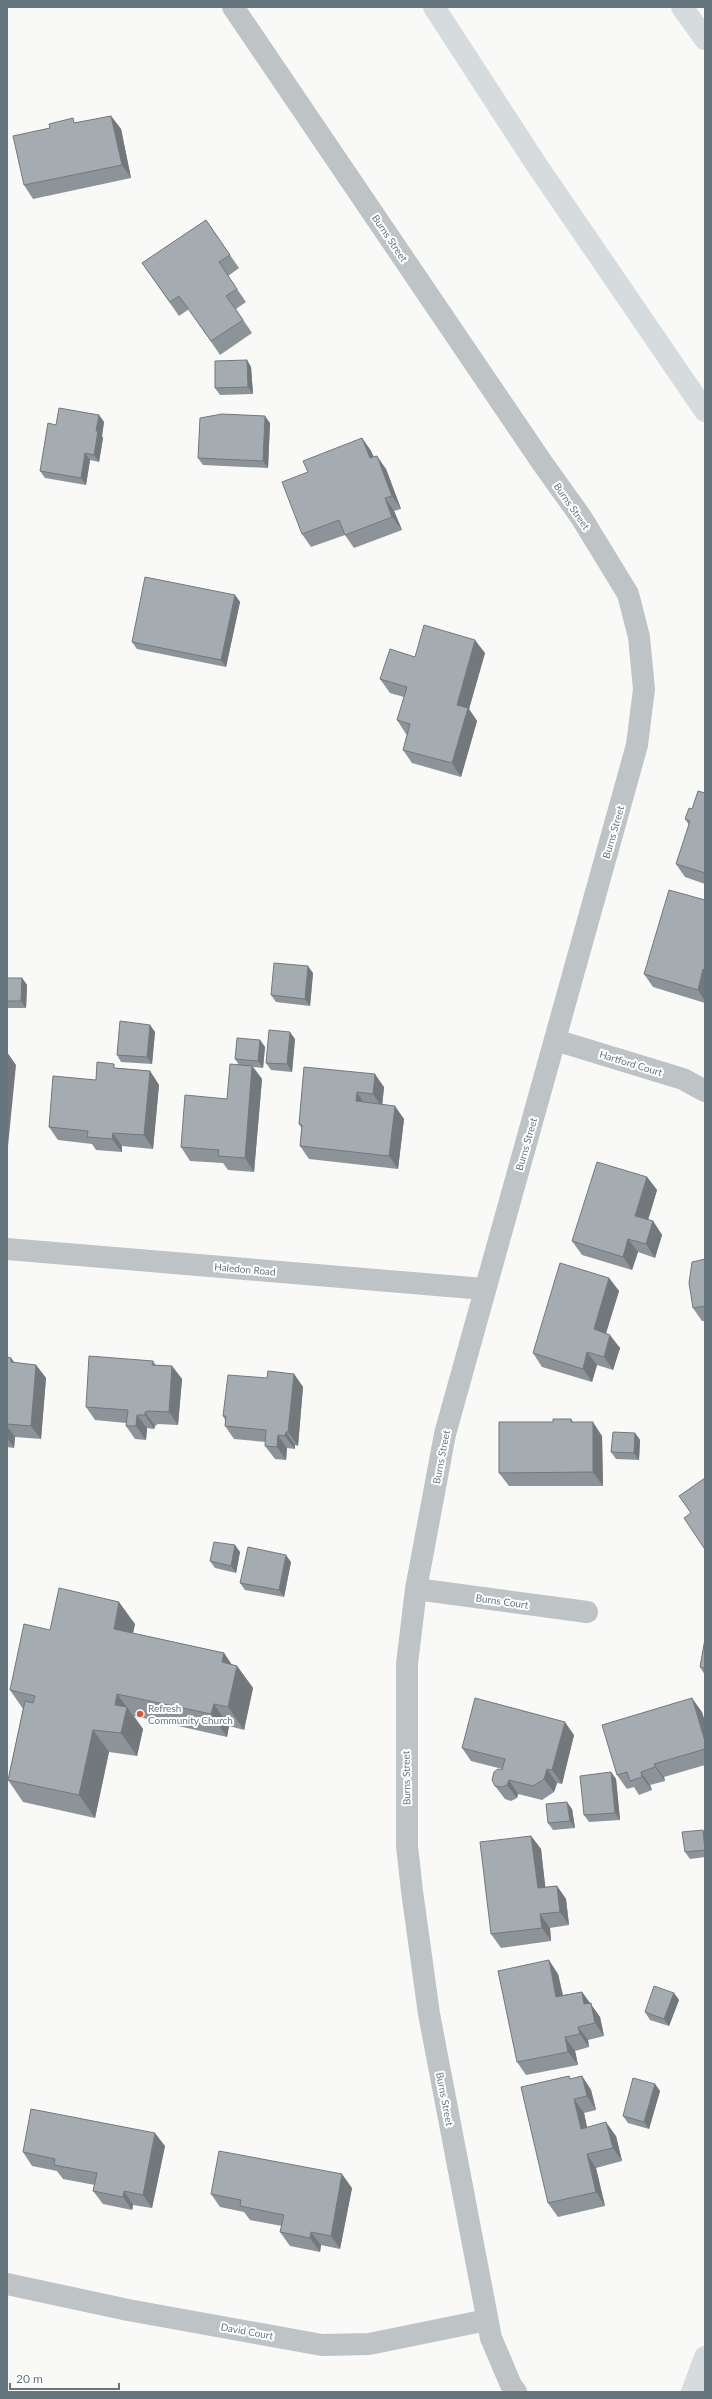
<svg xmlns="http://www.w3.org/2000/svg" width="712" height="2399" font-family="Lato,sans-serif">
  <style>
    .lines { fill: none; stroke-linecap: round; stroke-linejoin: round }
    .minor { stroke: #bec3c6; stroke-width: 22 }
    .secondary { stroke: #d6dbde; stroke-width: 22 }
    .motorway { stroke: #d6dbde; stroke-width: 22 }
    .wall { fill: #8d9499 }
    .shaded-wall { fill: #73787d }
    .building { fill: #a4acb2; stroke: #73787d }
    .poi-dot { fill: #d15a3f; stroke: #fff; stroke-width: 1.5 }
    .labels { text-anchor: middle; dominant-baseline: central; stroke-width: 4; stroke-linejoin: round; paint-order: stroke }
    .street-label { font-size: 10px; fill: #66767f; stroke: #fff }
    .poi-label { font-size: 10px; fill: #66767f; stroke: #fff; text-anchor: start }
  </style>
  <rect width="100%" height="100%" fill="#f9f9f7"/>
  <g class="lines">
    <path class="minor" d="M233 7 543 464 581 517 628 594 639 637 644 689 637 745 445 1434 416 1589 407 1664V1846L412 1891 429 2014 491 2338 511 2385 516 2392
      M555 1040 683 1079 705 1091
      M7 1249 484 1289
      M416 1589 587 1612
      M7 2284 128 2310 322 2345 369 2344 487 2320"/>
    <path class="secondary" d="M692 2392 705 2357"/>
    <path class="motorway" d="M434 7 536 164 705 411
      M682 7 705 39"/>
  </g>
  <path class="wall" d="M111 116 121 129 131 178 33 199 24 185 76 123Z
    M206 220 239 268 228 276 246 302 236 309 252 333 220 355 189 309 179 316 142 263Z
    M247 360 251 367 253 394 220 395 215 388Z
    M99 415 104 422 102 436 103 438 99 462 90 460 86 485 45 478 40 471Z
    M270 423 268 468 203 465 198 458Z
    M362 438 371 451 374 457 386 469 401 509 394 511 402 530 354 548 345 535 311 547 302 534 308 472Z
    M235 595 240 602 226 667 137 649 132 642Z
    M485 653 469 709 477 721 461 777 412 763 403 750 407 734H406L397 720 404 697 390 693 380 679 415 657Z
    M705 793V884L685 877 676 864 689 825 685 819Z
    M705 900V1003L653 987 644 974Z
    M313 973 310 1006 276 1002 271 995Z
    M7 978H22L27 985 26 1008H7Z
    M150 1025 155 1032 152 1064 121 1062 117 1055Z
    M295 1039 292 1072 271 1070 266 1063Z
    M260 1040 265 1047 263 1068 253 1067 262 1079 254 1172 228 1170 223 1163 190 1161 181 1147 227 1099 239 1065 235 1059Z
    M304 1067 384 1087 382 1105 404 1119 398 1169 309 1159 300 1146 302 1129 299 1124Z
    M117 1068 150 1071 159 1085 153 1149 122 1146V1152L96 1150 92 1144 58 1140 49 1127 96 1080Z
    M647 1177 657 1190 648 1220 653 1221 662 1235 655 1258 638 1252 632 1270 582 1255 572 1241Z
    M705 1259V1321H702L693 1308Z
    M609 1278 619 1291 606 1333 620 1348 613 1370 597 1365 592 1382 542 1367 533 1353Z
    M7 1357 11 1358 15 1363 36 1365 46 1378 41 1439 15 1437 14 1448 7 1447Z
    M153 1361 156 1365 172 1366 182 1379 178 1425 158 1424 155 1426 154 1429 147 1428 146 1440 135 1439 126 1426V1423L95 1420 86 1407Z
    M294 1374 303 1387 298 1446 295 1445V1449L287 1448 286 1460 275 1459 265 1446 266 1442 234 1439 225 1426V1420L223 1416 267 1378Z
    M571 1419 573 1422 602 1436 603 1486H509L499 1473Z
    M635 1433 640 1440 639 1460 616 1459 611 1452Z
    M240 1552 236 1573 215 1568 210 1561Z
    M291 1562 284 1597 245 1590 240 1583Z
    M135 1624 133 1633 224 1653 232 1665 237 1666 253 1688 244 1730 229 1726 227 1737 134 1716 143 1729 137 1756 109 1752 95 1818 23 1802 8 1780 23 1709 10 1690 50 1630Z
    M705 1639V1675L700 1667Z
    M702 1712 705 1722V1765L664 1777 665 1781 650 1785 652 1790 639 1795 634 1787 627 1789 617 1775Z
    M574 1735 562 1784 557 1783 554 1792 542 1800 518 1794 517 1798 511 1801 505 1799 495 1786 502 1769 471 1761 462 1748Z
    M611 1772 616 1779 620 1820 589 1822 584 1815Z
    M572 1809 575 1828 553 1830 548 1823Z
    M705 1833V1857L690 1859 685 1852Z
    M531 1836 541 1849 545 1887 557 1886 566 1899 569 1925 550 1928 551 1941 501 1948 491 1934Z
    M558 1974 563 1995 582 1992 600 2017 604 2036 588 2040 589 2047 575 2051 578 2065 526 2075 517 2062Z
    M674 1993 679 2000 669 2026 650 2020 645 2012Z
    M569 2076 571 2079 582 2076 591 2090 596 2110 584 2113 587 2127 616 2136 622 2161 596 2168 605 2206 558 2217 548 2203Z
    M655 2084 660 2091 649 2129 628 2123 623 2116Z
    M165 2146 152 2208 133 2205 132 2210 103 2204 93 2191 95 2185 63 2179 57 2171 32 2166 23 2152Z
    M352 2188 340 2249 321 2245 320 2252 290 2246 280 2232 282 2226 250 2220 244 2212 220 2207 211 2194Z"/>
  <path class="shaded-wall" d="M111 116 121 129 131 178 122 165Z
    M247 360 251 367 253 394 248 387Z
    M99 415 104 422 102 436 103 438 99 462 94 455 96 431Z
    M265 416 270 423 268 468 263 461Z
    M362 438 371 451 379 472 370 458Z
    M85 453 90 460 86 485 81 478Z
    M377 456 386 469 401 509 392 496Z
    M385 498 394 511 402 530 392 517Z
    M235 595 240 602 226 667 221 660Z
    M475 640 485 653 469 709 477 721 461 777 452 763 457 705Z
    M308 966 313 973 310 1006 305 999Z
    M703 969 705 972V1001L698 990Z
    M22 978 27 985 26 1008 21 1001Z
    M150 1025 155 1032 152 1064 147 1057Z
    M290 1032 295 1039 292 1072 287 1064Z
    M260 1040 265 1047 263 1068 258 1061Z
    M7 1052 16 1065 8 1146 7 1145Z
    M252 1066 262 1079 254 1172 245 1158Z
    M150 1071 159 1085 153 1149 144 1135Z
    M375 1074 384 1087 382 1108 373 1094Z
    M357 1092 366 1106 356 1101Z
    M395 1106 404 1119 398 1169 389 1156Z
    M113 1133 122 1146V1152L112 1139Z
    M647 1177 657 1190 645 1230 635 1216Z
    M653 1221 662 1235 655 1258 646 1244Z
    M628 1239 638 1252 632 1270 623 1257Z
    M609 1278 619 1291 603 1343 594 1329Z
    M610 1335 620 1348 613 1370 604 1357Z
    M587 1352 597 1365 592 1382 583 1369Z
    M11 1358 20 1371 11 1362Z
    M36 1365 46 1378 41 1439 31 1426Z
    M172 1366 182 1379 178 1425 169 1412Z
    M294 1374 303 1387 298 1446 288 1432Z
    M145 1412 155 1426 154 1429 145 1415Z
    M137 1415 147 1428 146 1440 136 1426Z
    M593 1422 602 1436 603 1486 593 1472Z
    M7 1426 15 1437 14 1448 7 1438Z
    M286 1432 295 1445V1449L285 1436Z
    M635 1433 640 1440 639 1460 634 1453Z
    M278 1435 287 1448 286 1460 277 1447Z
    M235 1545 240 1552 236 1573 231 1566Z
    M286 1555 291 1562 284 1597 279 1590Z
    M119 1602 135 1624 129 1651 114 1629Z
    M224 1653 236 1671 237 1666 253 1688 244 1730 228 1707 222 1662Z
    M117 1694 143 1729 137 1756 121 1733 115 1705Z
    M692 1698 702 1712 705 1722V1741Z
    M214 1704 229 1726 227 1737 211 1714Z
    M565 1722 574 1735 562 1784 552 1770Z
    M93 1730 109 1752 95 1818 79 1795Z
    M654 1764 664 1777 665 1781 655 1767Z
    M547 1769 557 1783 554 1792 544 1779Z
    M611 1772 616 1779 620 1820 615 1813Z
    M641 1772 650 1785 652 1790 642 1777Z
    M509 1780 518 1794 517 1798 507 1785Z
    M567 1802 572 1809 575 1828 570 1821Z
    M703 1830 705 1833V1846Z
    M531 1836 541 1849 547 1901 538 1888Z
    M557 1886 566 1899 569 1925 560 1912Z
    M540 1914 550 1928 551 1941 542 1928Z
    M549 1960 558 1974 566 2010 556 1997Z
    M582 1992 600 2017 604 2036 595 2023 584 2004Z
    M674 1993 679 2000 669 2026 664 2019Z
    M578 2027 588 2040 589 2047 580 2034Z
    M565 2037 575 2051 578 2065 568 2052Z
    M582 2076 591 2090 596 2110 587 2096Z
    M655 2084 660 2091 649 2129 644 2122Z
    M574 2099 584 2113 590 2142 581 2129Z
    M606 2122 616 2136 622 2161 613 2148Z
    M155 2133 165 2146 152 2208 143 2195Z
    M587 2154 596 2168 605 2206 596 2192Z
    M342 2174 352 2188 340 2249 331 2236Z
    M124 2191 133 2205 132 2210 123 2197Z
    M311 2232 321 2245 320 2252 310 2238Z"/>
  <path class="building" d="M111 116 122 165 24 185 13 136 50 128 49 124 73 118 74 123Z
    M206 220 230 255 219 262 237 289 226 296 243 320 211 341 179 296 170 302 142 263Z
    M247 360 248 387 215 388V361Z
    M59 408 99 415 96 431H98L94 455 85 453 81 478 40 471 48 423 56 425Z
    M222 414 265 416 263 461 198 458 200 418Z
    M362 438 370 458 377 456 392 496 385 498 392 517 345 535 339 520 302 534 282 482 308 472 303 461Z
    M145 577 235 595 221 660 132 642Z
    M424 625 475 640 457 705 468 708 452 763 403 750 410 724 397 720 407 687 380 679 390 649 415 657Z
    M698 791 705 793V873L676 864 690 821 685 819 689 808 692 809Z
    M669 890 705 900V970L703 969 698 990 644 974Z
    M274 963 308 966 305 999 271 995Z
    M7 978H22L21 1001H7Z
    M120 1021 150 1025 147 1057 117 1055Z
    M269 1030 290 1032 287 1064 266 1063Z
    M237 1038 260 1040 258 1061 235 1059Z
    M97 1062 114 1064V1068L150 1071 144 1135 113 1133 112 1139 87 1137 88 1131 49 1127 53 1076 96 1080Z
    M230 1064 252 1066 245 1158 218 1156 219 1150 181 1147 185 1095 227 1099Z
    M304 1067 375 1074 373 1094 357 1092 356 1101 395 1106 389 1156 300 1146 302 1125 299 1124Z
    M597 1162 647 1177 635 1216 653 1221 646 1244 628 1239 623 1257 572 1241Z
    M705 1259V1306L693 1308 689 1283 692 1262Z
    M560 1263 609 1278 594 1329 610 1335 604 1357 587 1352 583 1369 533 1353Z
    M89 1356 153 1361 152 1365 172 1366 169 1412 149 1411 145 1412V1415H137L136 1426H126L128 1410 86 1407Z
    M7 1357 11 1358V1362L36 1365 31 1426 7 1424Z
    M268 1371 294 1374 288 1432H286L285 1436 278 1435 277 1447 265 1446 266 1430 225 1426 226 1416H223L228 1375 267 1378Z
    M553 1419H571V1422H593V1472L499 1473V1422H553Z
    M613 1432 635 1433 634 1453 611 1452Z
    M705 1478V1547L704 1548 684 1518 691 1513 679 1496Z
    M214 1542 235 1545 231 1566 210 1561Z
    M248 1547 286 1555 279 1590 240 1583Z
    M59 1588 119 1602 114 1629 224 1653 222 1662 237 1666 228 1707 214 1704 211 1714 117 1694 115 1705 127 1707 121 1733 93 1730 79 1795 8 1780 25 1701 33 1703 35 1696 10 1690 24 1624 50 1630Z
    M705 1639V1668L700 1667Z
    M475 1698 565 1722 552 1770 547 1769 544 1779 533 1786 509 1780 507 1785 502 1787 495 1786 492 1780 494 1772 498 1769 502 1770 505 1759 462 1748Z
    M692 1698 705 1741V1749L654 1764 655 1767 641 1772 642 1777 630 1781 627 1772 617 1775 602 1725Z
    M611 1772 615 1813 584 1815 580 1776Z
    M567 1802 570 1821 548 1823 546 1804Z
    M703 1830 705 1850 685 1852 682 1832Z
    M531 1836 538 1888 557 1886 560 1912 540 1914 542 1928 491 1934 480 1842Z
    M549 1960 556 1997 582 1992 584 2004 591 2003 595 2023 578 2027 580 2034 565 2037 568 2052 517 2062 498 1971Z
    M654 1986 674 1993 664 2019 645 2012Z
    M569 2076 570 2079 582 2076 587 2096 574 2099 581 2129 606 2122 613 2148 587 2154 596 2192 548 2203 521 2087Z
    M633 2078 655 2084 644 2122 623 2116Z
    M31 2109 155 2133 143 2195 124 2191 123 2197 93 2191 97 2173 54 2165 55 2159 23 2152Z
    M219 2151 342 2174 331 2236 311 2232 310 2238 280 2232 284 2215 240 2206 241 2200 211 2194Z"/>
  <circle class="poi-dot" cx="140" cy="1714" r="4"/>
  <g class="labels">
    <g class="street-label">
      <text transform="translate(390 238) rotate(56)">Burns Street</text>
      <text transform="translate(572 506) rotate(55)">Burns Street</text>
      <text transform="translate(613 832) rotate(-74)">Burns Street</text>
      <text transform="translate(631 1063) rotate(17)">Hartford Court</text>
      <text transform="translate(526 1144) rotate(-74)">Burns Street</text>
      <text transform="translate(245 1269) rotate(5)">Haledon Road</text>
      <text transform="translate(441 1457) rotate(-79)">Burns Street</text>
      <text transform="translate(502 1601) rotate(8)">Burns Court</text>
      <text transform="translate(406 1778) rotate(-91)">Burns Street</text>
      <text transform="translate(445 2099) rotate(79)">Burns Street</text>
      <text transform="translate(247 2331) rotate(10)">David Court</text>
    </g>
    <g class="poi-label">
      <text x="148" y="1708">Refresh<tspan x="148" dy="12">Community Church</tspan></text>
    </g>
  </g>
  <rect width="712" height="2399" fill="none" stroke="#66767f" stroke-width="16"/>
  <path d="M10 2383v6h109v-6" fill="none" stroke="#66767f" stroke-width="2"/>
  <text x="16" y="2383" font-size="12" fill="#66767f" stroke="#ffffff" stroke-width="3" paint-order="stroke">20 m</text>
</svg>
